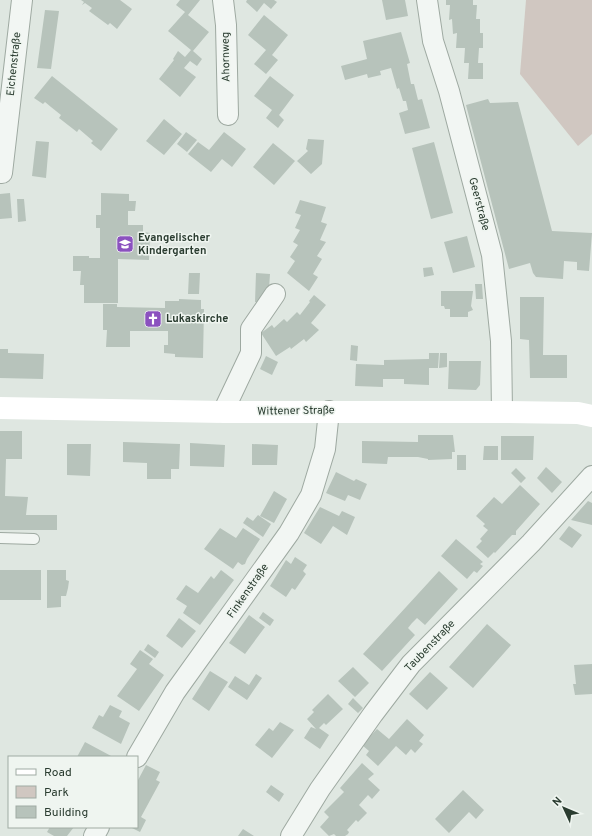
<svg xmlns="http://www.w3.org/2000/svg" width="592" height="836" font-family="Overpass,sans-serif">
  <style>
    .green { fill: #d0c7c1 }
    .building { fill: #b7c3bb }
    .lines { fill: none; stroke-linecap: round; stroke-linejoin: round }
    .lane-casing { stroke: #9ea9a1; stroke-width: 12 }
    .street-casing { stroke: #9ea9a1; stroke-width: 22 }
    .lane { stroke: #f2f6f3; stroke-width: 10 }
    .street { stroke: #f2f6f3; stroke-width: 20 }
    .secondary { stroke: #fff; stroke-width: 22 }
    .labels { text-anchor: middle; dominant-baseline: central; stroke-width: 3; stroke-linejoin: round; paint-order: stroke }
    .street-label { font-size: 11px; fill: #2a3c30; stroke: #eff5f0 }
    .poi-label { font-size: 11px; font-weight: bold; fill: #2a3c30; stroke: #eff5f0; text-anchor: start }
  </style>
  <rect width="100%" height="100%" fill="#dfe7e1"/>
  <path class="green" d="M526 0H592V134L578 146 520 74Z"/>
  <path class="building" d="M81 0H120L132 9 117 29 110 23 108 25 89 11 92 8 85 3 82 5 84 2Z
    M180 0H200L188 15 209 32 193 51 202 59 197 66 190 61 184 68 196 77 180 97 159 79 174 60 173 59 178 51 185 57 191 50 168 31 185 12 176 5Z
    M247 0H274L277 2 271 9 264 3 257 12 246 2Z
    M382 0H405L408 16 386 20Z
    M446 0H473V5H477L476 19H480V33H483V48H479L478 63H483V79H468L469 63H464L465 48H456L457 33 453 34 452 19 449 20 450 5H446Z
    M45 10 59 11 51 69 37 68Z
    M264 15 288 35 272 55 278 60 266 74 254 64 266 50 248 35Z
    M401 32 410 63 407 64 411 84H414L418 100 422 99 430 128 405 134 399 113 408 110 406 101H403L399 88 397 89 391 68 380 71 381 75 368 78 367 74 345 80 341 66 367 59 363 41Z
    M52 76 118 129 101 151 91 143 93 141 79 129 77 132 59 118 61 115 51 107 45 102 43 104 34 98Z
    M270 76 294 95 279 115 284 120 278 128 266 118 272 110 254 96Z
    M488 99 490 103 518 102 552 231 592 233 589 271 577 270V262L564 261 563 279 536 277 533 273 530 263 509 269 466 105Z
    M164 119 182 134 164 155 146 141Z
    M186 132 197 140 187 152 177 144Z
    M224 132 246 149 232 167 222 159 211 172 188 154 198 142 209 150Z
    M308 139 324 140 322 164 311 174 297 161 308 151 306 149Z
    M36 141 49 142 46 178 32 176Z
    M434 142 453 213 431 219 412 148Z
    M273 143 295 161 274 185 253 167Z
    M10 193 12 218 0 219V194Z
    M101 193 129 194V201H136L135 211H128V225H143V232L150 233 149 260 118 259V303H84V285H80L81 271H73V256H89V258H100V228H96V215H101Z
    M17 199H24L26 221 18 222Z
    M300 200 326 207 321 222 327 224 320 240 326 242 317 256 322 259 313 274 318 277 309 291 287 273 295 261 290 257 298 245 293 242 300 230 295 228 301 215 295 213Z
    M467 236 475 267 453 273 444 242Z
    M432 267 434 275 424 277 423 268Z
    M189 273H200L199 294H188Z
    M256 273 270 274 268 303 255 302Z
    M475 284H482L483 299H476Z
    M441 291H473L471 306 473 310 468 312V317H450V309H445L444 306H441Z
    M314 295 326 305 311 323 319 330 306 342 304 339 291 349 290 347 276 356 261 333 272 325 274 328 284 319 287 322 297 312 300 315 310 302 309 301Z
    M520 297H544L543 355H567V378H530L529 340 520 339Z
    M179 299 201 300V309H204L203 358 175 357V354L164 353V345H168V331H130V347H106L107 330H103V304H117V307L165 308V301H179Z
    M351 345 358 346 357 361 350 360Z
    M0 349H8V353L44 354 43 379 0 378Z
    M429 353H439L438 368H429V385L404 384V379H383V387L355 386 356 364 384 365V360L429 359Z
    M440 353H447V367L439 368Z
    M266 356 278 362 272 375 260 369Z
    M449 361H481L480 385 476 390 448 389Z
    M0 431H22V459H6L5 496 28 497 26 515H57V530H0Z
    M418 435H453L455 452H452V459L428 460V459L418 457H388L387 464 362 463V441L418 442Z
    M501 436H534L533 460H501Z
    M123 442 180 444 179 469H171V479H147V463L123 462Z
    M190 443 225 445 224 467 190 466Z
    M67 444H91L90 476 67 475Z
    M252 444 278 445 277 465H252Z
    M484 446H498V460H483Z
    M457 455H466V470H457Z
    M546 467 562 482 552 493 537 478Z
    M516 468 526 478 521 483 511 473Z
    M336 472 354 481 356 479 367 484 360 500 348 495 345 501 326 493Z
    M520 485 540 504 516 531V535H512L495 553 494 552 488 558 476 547 482 541 480 539 488 530 483 526 485 524 476 516 494 497 502 504Z
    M274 491 287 499 274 523 260 516Z
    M588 501 592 503V525L571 520Z
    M320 507 339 516 342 511 355 517 347 535 333 526 321 544 304 533Z
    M258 515 271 524 263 537 243 523 247 517 253 521Z
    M569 526 582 535 572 548 559 539Z
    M220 528 236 538 243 528 260 539 247 559 245 564 242 565 238 562 233 569 204 549Z
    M456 539 483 562 480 564 483 566 477 573 474 571 467 579 441 556Z
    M295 557 307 565 303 571 306 574 295 590 292 588 286 597 270 586 286 560 291 564Z
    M0 570H41V600H0Z
    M47 570H66V580L69 581 68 588 66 596H61V607L47 608Z
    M221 570 234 580 200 625 183 613 187 606 176 599 186 585 198 593 211 576 214 579Z
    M439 571 458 589 425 625 417 618 412 623 408 628 415 635 382 671 363 654Z
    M263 612 274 620 270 626 259 618Z
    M249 615 265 627 245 654 229 643Z
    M179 618 196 631 182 648 166 636Z
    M487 624 511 645 473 688 449 667Z
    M148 644 159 652 155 658 144 650Z
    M140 650 153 659 149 664 164 675 139 711 117 696 137 669 130 664Z
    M592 664V694L575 695 573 684H576L574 665Z
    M353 667 369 683 355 697 338 681Z
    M210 671 228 682 209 711 192 699Z
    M430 672 448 688 427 710 409 694Z
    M256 674 262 678 247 700 228 687 235 676 249 685Z
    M328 694 343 709 326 725 324 723 319 728 329 735 320 749 304 738 311 727 316 729 307 719 314 712 312 710Z
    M353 698 363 708 358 713 348 704Z
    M110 705 122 711 119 717 130 723 121 744 92 728 99 715 103 717Z
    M407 719 424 735 419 741 423 744 415 753 411 749 406 755 396 746 378 766 366 755 369 751 362 745 377 729 389 739Z
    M280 722 294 730 272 758 255 745 269 728 273 731Z
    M85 742 113 757H77Z
    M362 763 374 774 368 779 380 790 372 799 368 795 359 805 367 813 358 822 356 820 347 830 349 832 348 834 345 836H336L334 834 329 836 320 827 329 817 324 812 344 792 340 788Z
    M146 765 160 772 156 780 160 782 141 817 146 820 140 832 130 827H137V782Z
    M271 785 284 794 279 802 266 792Z
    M463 790 484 810 476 819 469 812 449 833 435 819Z
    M50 827H74L67 836H54L47 832Z
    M243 829 254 836H238Z"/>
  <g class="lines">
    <defs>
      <path id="lane" d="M0 538 34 539"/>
      <path id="street" d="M223 0 226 25 228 115
        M427 0 433 41 449 91 492 255 501 341 502 412
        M0 173H2L22 0
        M223 412 251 353V329L275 294
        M137 757 175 692 289 533 311 495 325 449 329 411
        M94 836 99 827
        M291 836 320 789 373 714 411 664 531 543 592 476"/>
    </defs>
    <use href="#lane" class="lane-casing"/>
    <use href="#street" class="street-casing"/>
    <use href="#lane" class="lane"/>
    <use href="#street" class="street"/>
    <path class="secondary" d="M0 408 223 412H502L578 413 592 416"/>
  </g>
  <defs>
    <symbol id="school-square" viewBox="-11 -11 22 22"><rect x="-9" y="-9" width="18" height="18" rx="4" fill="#8b51bf" stroke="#eff5f0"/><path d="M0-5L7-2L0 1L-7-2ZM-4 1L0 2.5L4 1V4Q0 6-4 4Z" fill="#fff"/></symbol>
    <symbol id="church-square" viewBox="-11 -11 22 22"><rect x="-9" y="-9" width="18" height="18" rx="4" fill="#8b51bf" stroke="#eff5f0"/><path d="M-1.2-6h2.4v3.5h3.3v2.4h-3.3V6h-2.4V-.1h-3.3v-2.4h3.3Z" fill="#fff"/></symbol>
  </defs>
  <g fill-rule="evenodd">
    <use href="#school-square" x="115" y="234" width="20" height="20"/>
    <use href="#church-square" x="143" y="309" width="20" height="20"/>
  </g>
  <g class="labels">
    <g class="street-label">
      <text transform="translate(226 57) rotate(-91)">Ahornweg</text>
      <text transform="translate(14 64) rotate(-84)">Eichenstraße</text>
      <text transform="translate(479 204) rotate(75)">Geerstraße</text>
      <text transform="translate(296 411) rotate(-1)">Wittener Straße</text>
      <text transform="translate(248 591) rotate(-55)">Finkenstraße</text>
      <text transform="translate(430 646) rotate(-46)">Taubenstraße</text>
    </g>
    <g class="poi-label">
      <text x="138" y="238">Evangelischer<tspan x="138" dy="13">Kindergarten</tspan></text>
      <text x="166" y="319">Lukaskirche</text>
    </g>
  </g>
  <rect x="8" y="756" width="130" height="72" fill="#eff5f0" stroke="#a0aba3"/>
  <rect x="16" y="769" width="20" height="6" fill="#ffffff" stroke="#a0aba3"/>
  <text x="44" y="776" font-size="12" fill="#2a3c30">Road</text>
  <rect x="16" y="786" width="20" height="12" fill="#d0c7c1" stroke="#a0aba3"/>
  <text x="44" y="796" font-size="12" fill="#2a3c30">Park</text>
  <rect x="16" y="806" width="20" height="12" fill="#b7c3bb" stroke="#a0aba3"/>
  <text x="44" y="816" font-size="12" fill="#2a3c30">Building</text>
  <g transform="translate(564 808) rotate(314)" stroke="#eff5f0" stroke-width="3" paint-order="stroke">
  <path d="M0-3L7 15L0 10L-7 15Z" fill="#2a3c30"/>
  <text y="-6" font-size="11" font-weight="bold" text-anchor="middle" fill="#2a3c30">N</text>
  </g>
</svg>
